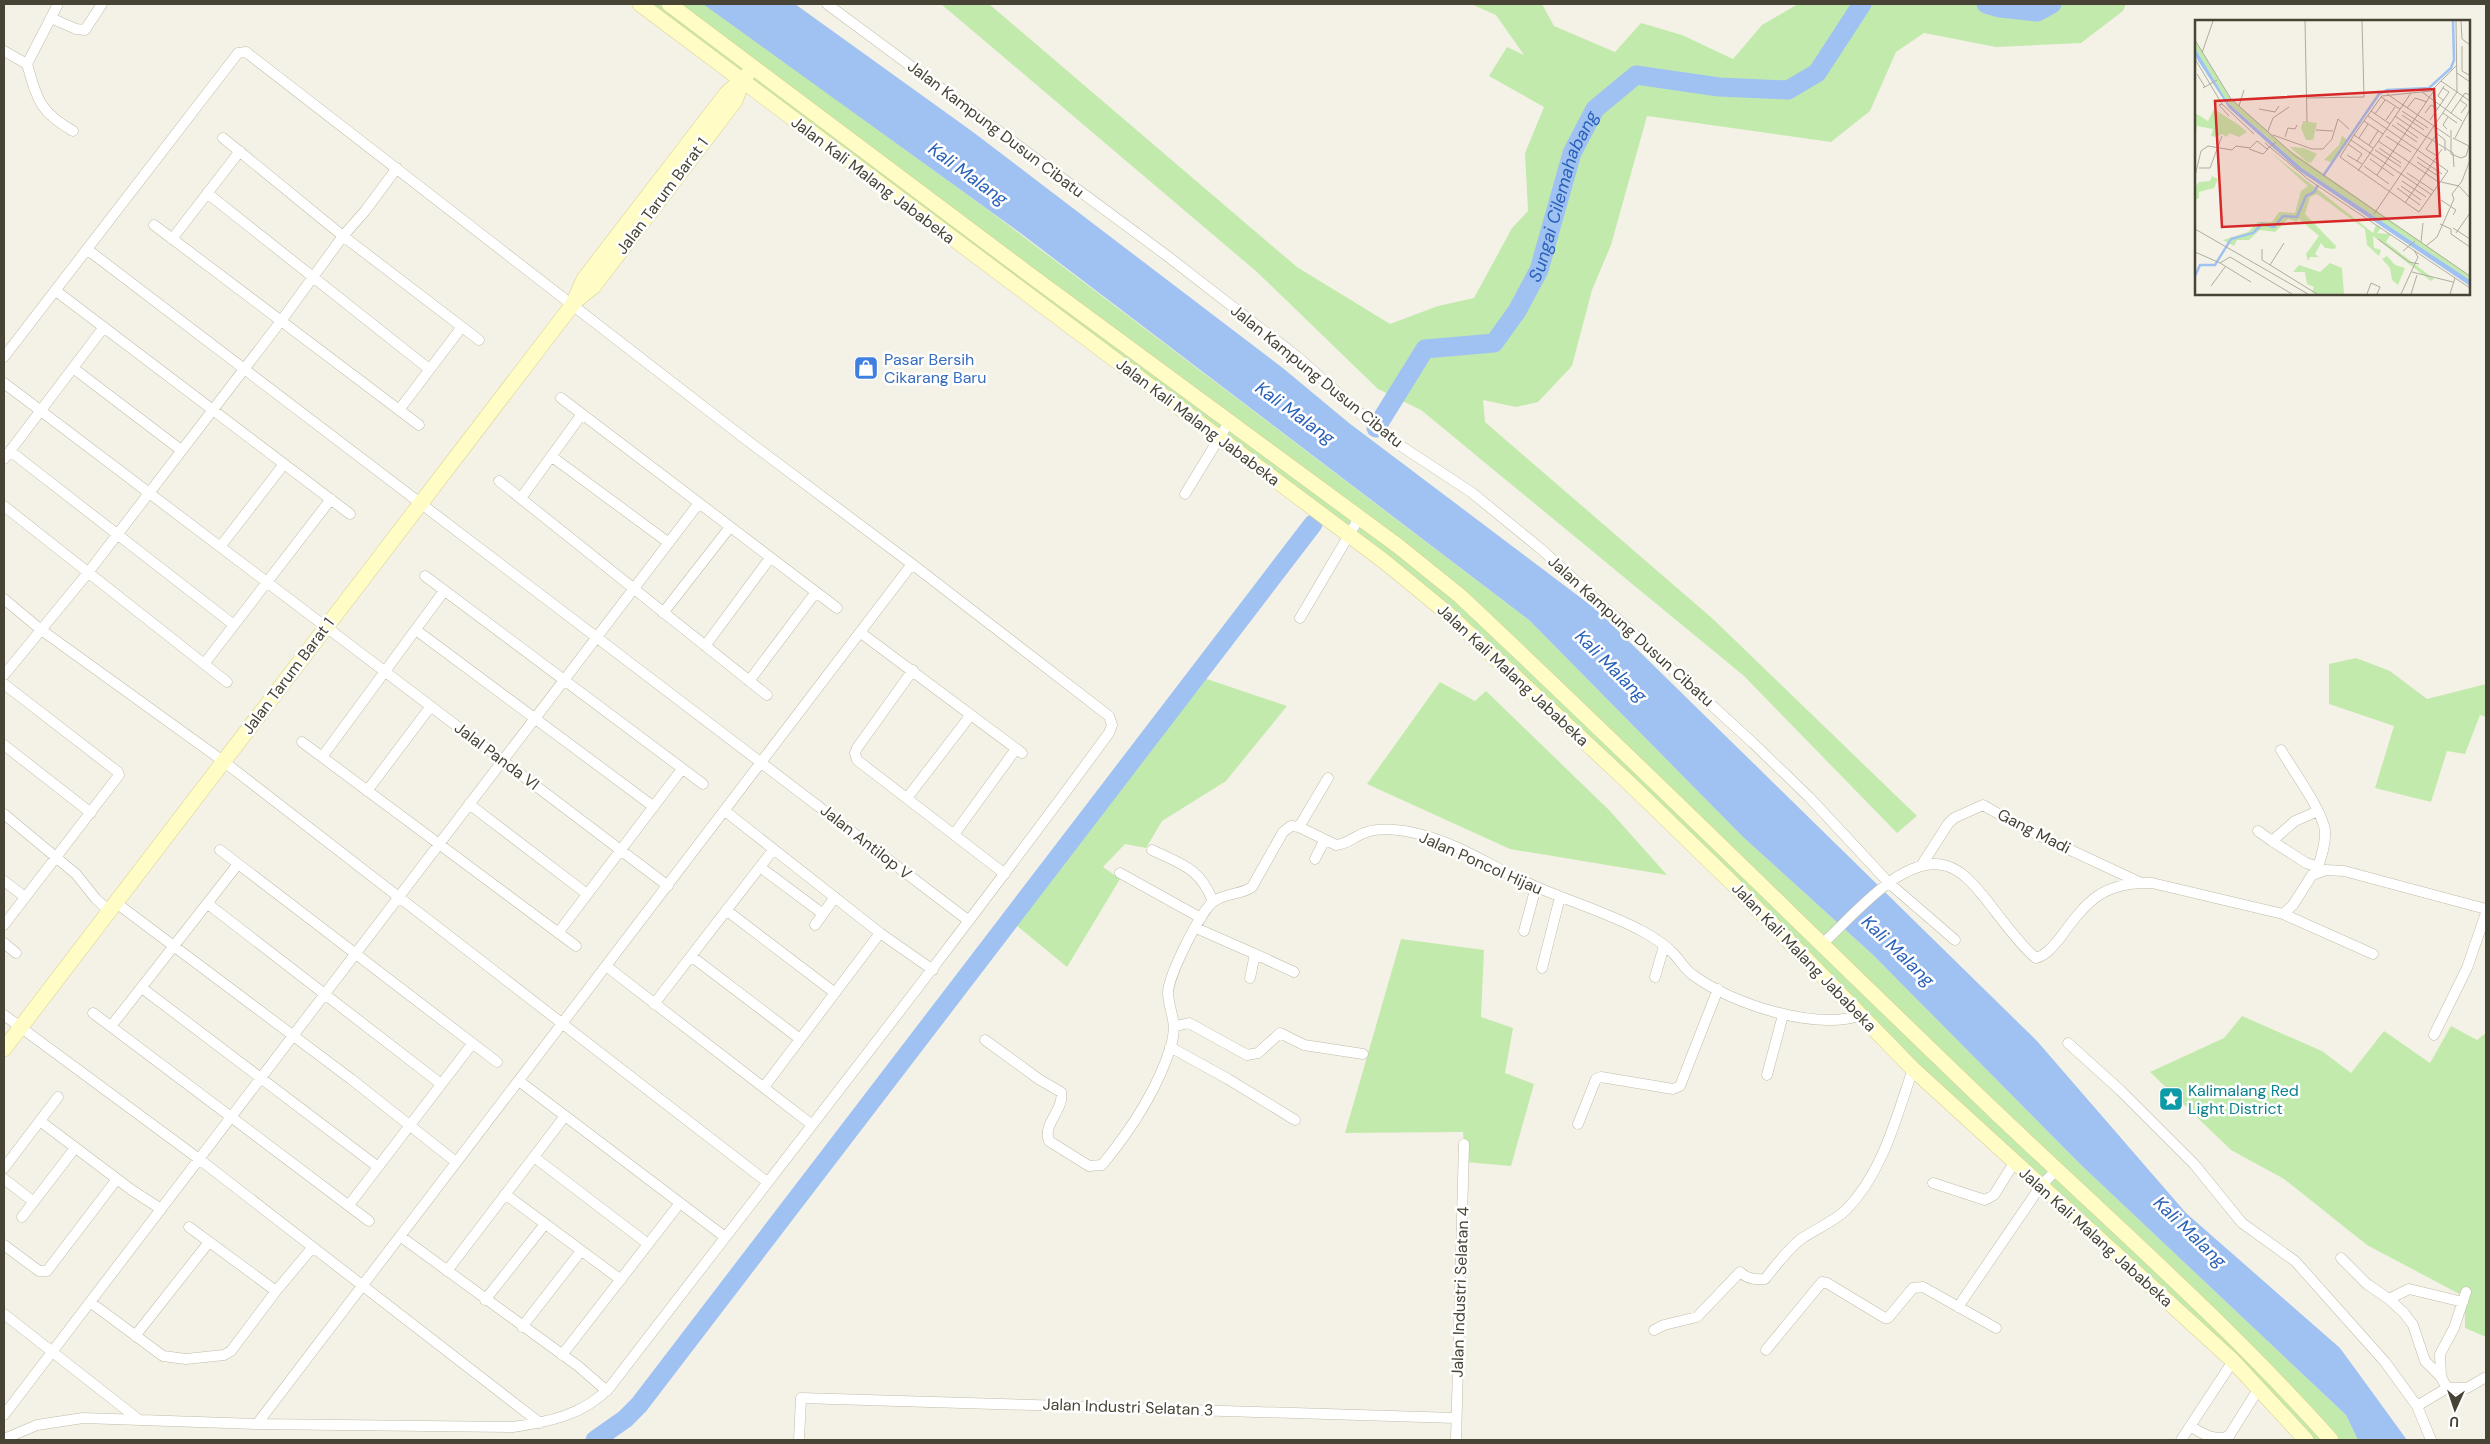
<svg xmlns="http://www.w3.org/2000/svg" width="2490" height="1444" font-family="'DM Sans',sans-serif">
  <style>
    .green { fill: #c3eaad }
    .water { fill: #a0c2f3 }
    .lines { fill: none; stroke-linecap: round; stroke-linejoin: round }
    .river { stroke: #a0c2f3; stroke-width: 19 }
    .street-casing { stroke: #c0bca9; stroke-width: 11 }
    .secondary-casing { stroke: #d6d194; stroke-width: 16 }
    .street { stroke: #fff; stroke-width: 10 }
    .secondary { stroke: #fffcc5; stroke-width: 15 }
    .labels { text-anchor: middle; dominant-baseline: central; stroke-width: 5; stroke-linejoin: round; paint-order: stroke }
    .street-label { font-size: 16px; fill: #474435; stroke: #fff }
    .shop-label { font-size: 16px; fill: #366cbe; stroke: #fff; text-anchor: start }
    .culture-label { font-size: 16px; fill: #0d838f; stroke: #fff; text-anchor: start }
    .water-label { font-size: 18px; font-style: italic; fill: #2a61b8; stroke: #fff }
    .inset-river { fill: none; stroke: #a0c2f3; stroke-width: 2.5 }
    .inset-road { fill: none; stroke: #afac9f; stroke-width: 1 }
    .view { fill: #d62828; fill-opacity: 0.15; stroke: #d62828; stroke-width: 2.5 }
    .inset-edge { fill: none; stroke: #474435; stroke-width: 2.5 }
  </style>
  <rect width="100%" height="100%" fill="#f4f2e6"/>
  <path class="green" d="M639 4H705L991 212 1529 620 1743 837 1872 954 2081 1165 2346 1415 2358 1440H2306L2129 1266 1447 613Z
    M941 4H989L1297 267 1390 324 1438 306 1474 298 1512 228 1528 211 1525 153 1544 107 1489 76 1507 47 1524 55 1496 15 1471 4H1542L1554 26 1615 52 1641 23 1682 35 1733 59 1762 25 1798 4H2126L2123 11 2081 43 1996 47 1924 33 1896 52 1870 111 1831 142 1647 116 1611 245 1592 290 1572 366 1538 402 1516 407 1483 400 1485 422 1713 619 1917 816 1897 833 1744 676 1421 410 1378 389 1257 272Z
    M2356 658 2390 671 2427 699 2486 684V717L2480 715 2465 754 2447 751 2431 802 2375 788 2394 726 2329 704V664Z
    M1195 675 1287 706 1226 781 1162 821 1146 848 1125 844 1103 867 1120 879 1067 967 1010 920Z
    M1440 682 1475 701 1486 691 1609 810 1667 875 1510 849 1367 784Z
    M1401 939 1484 950 1481 1017 1513 1028 1505 1073 1534 1084 1511 1166 1465 1162 1463 1132 1345 1133Z
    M2242 1016 2322 1051 2351 1073 2384 1031 2430 1063 2451 1026 2477 1040 2486 1033V1337L2465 1328V1297L2367 1245 2284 1179 2231 1150 2150 1072 2224 1038Z"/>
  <path class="water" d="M703 4H795L973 132 1284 369 1349 423 1597 610 2037 1041 2186 1213 2340 1348 2407 1440H2358L2346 1415 2081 1165 1872 954 1743 837 1529 620 1019 232Z"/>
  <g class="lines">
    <g class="river">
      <path d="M1986 4 2000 8 2037 12 2052 4"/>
      <path id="s1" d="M1376 428 1425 349 1494 343 1517 311 1539 270 1572 153 1595 109 1636 75 1719 87 1788 90 1817 73 1862 4"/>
      <path d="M595 1440 625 1419 639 1405 1313 524"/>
    </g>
    <defs>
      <path id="street" d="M827 4 1166 255 1299 358 1362 415 1398 444 1471 492 1541 549 1753 743 1809 797 1889 883 1955 940
        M51 18 76 29 85 30 102 4
        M4 51 27 64C38 101 39 111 73 131
        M27 64 58 4
        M223 138 343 236 479 340
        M207 193 429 369
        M154 225 419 425
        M172 239 240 151
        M88 250 969 921
        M56 291 350 514
        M4 357 238 53 246 52 744 438 912 564 1109 716 1112 725 1109 733C947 954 777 1169 610 1387 584 1415 548 1422 513 1427L257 1424 83 1418 37 1425 4 1439
        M73 368 181 450
        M4 383 668 886
        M561 398 837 608
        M399 410 461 328
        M10 451 234 625
        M551 456 669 543
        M4 459 104 327
        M499 481 767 695
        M1185 494 1229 422
        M521 498 582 414
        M4 506 227 682
        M220 547 284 464
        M425 576 703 784
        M4 599 40 629 223 761 767 1182
        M663 613 730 527
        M1300 618 1359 518
        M416 630 654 807
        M861 633 1022 753
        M705 646 770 558
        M204 664 331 499
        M913 670 857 748 855 753 857 760 1005 874
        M4 675 87 574 281 321 343 236 365 211 397 168
        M749 681 816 592
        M4 684 118 772 119 775 4 925
        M302 742 576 946
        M4 745 91 813
        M2281 750C2292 769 2323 811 2325 831 2326 845 2320 860 2316 873
        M322 757 444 591
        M367 791 431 706
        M907 798 970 716
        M469 804 587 894
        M725 811 880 933 933 970
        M4 814 76 874 96 899 109 911
        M1299 827 1328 778
        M2258 831 2272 841
        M955 833 1016 749
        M220 850 497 1062
        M1152 850C1182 864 1201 869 1213 902
        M1315 859 1324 841
        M1921 866 1948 824 1954 818 1983 805 2021 827 2139 882
        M760 867 823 914
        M2318 867 2306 863 2272 841 2295 821 2318 811
        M1120 873 1201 918
        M4 881 25 897
        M115 902 351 1079 456 1162
        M208 904 441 1084
        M726 910 835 993
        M2283 914 2373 954
        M815 925 835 897
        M1196 928 1255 954 1250 978
        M1524 931 1536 887
        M558 933 682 769
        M4 943 16 953
        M1822 944C1851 919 1903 852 1947 866 1963 871 1974 885 1984 897 1998 914 2020 946 2036 958 2047 955 2053 946 2060 938 2087 901 2103 881 2152 883L2283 914 2293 905 2312 875 2326 870 2344 871 2486 909
        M1255 954 1294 972
        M691 956 800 1039
        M606 966 811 1124
        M1542 968 1560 897
        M1655 977 1664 946
        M142 988 378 1167
        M654 1004 773 850
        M93 1013 369 1221
        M4 1015 199 1159 540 1423
        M112 1025 238 864
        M1176 1026 1189 1023 1247 1055 1258 1053 1280 1033 1304 1045 1363 1054
        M2434 1035 2467 968 2486 913
        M985 1040 1040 1080 1061 1092C1065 1109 1042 1124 1049 1141L1089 1166 1102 1165C1130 1131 1158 1088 1171 1046 1178 1021 1170 1016 1168 994 1167 978 1200 912 1213 902 1224 893 1241 895 1252 887L1283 832 1291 826 1299 827 1336 845C1348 844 1356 835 1367 832 1382 827 1404 830 1419 834 1461 844 1498 871 1537 887 1571 902 1609 913 1642 931 1653 937 1664 944 1673 953 1680 960 1685 970 1693 975 1732 1004 1815 1031 1862 1015
        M2068 1043 2120 1090 2194 1164 2242 1223 2295 1261 2385 1362 2417 1406 2431 1440
        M1170 1047 1228 1079 1295 1120
        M1767 1075 1783 1015
        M519 1081 725 1237
        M764 1087 880 933
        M40 1121 133 1191 161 1209
        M1578 1124 1596 1079 1601 1077 1673 1089 1680 1086 1718 989
        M534 1157 648 1244
        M4 1168 58 1097
        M4 1179 34 1202
        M1933 1183 1985 1200 1994 1195 2014 1163
        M505 1194 621 1280
        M349 1205 472 1044
        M22 1217 75 1148
        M189 1227 276 1291
        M400 1236 578 1366 607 1391
        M4 1245 39 1271H47L117 1179
        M2341 1258 2367 1284 2389 1299 2404 1313 2413 1325 2425 1361 2441 1377 2447 1388 2417 1406
        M447 1271 565 1116
        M2389 1299 2409 1289 2463 1302
        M485 1300 545 1224
        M90 1302 163 1356 186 1359 224 1355 231 1351 276 1291 312 1248
        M1958 1307 2040 1187 2057 1169
        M4 1314 138 1419
        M522 1327 581 1251
        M1654 1330 1664 1325 1697 1317 1740 1272C1747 1279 1756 1280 1765 1279 1776 1265 1787 1250 1801 1239 1816 1229 1833 1222 1846 1210 1883 1172 1896 1118 1913 1069
        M135 1336 209 1242
        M1766 1350 1822 1282 1827 1283 1885 1318H1888L1913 1288 1923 1287 1996 1328
        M562 1355 680 1203
        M2441 1377 2440 1354 2454 1328 2466 1292
        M2447 1388H2467L2486 1377
        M4 1415 699 503
        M257 1424 912 564
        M2190 1426C2201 1433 2216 1442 2229 1436L2259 1388
        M799 1440 801 1398 1456 1418
        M1456 1440 1464 1144
        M2181 1440 2233 1361"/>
      <path id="secondary" d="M640 4 1385 562 1447 613 1628 782 1729 880 1913 1069 2233 1361 2306 1440
        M669 4 1026 272 1398 546 1460 596C1638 763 1811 935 1987 1104 2103 1215 2224 1320 2331 1440
        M578 299 594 286 735 101 742 82
        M4 1049 573 304 584 279 726 94 747 75"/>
    </defs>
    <use href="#street" class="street-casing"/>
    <use href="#secondary" class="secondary-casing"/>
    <use href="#street" class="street"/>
    <use href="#secondary" class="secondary"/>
  </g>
  <defs>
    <symbol id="shop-square" viewBox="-11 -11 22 22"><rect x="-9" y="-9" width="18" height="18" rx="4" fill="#3f7fe0" stroke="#fff"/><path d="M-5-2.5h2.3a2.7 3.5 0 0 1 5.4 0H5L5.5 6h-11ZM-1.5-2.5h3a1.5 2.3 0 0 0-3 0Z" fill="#fff"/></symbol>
    <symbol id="sight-square" viewBox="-11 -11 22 22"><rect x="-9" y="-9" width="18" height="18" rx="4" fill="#0f9aa8" stroke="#fff"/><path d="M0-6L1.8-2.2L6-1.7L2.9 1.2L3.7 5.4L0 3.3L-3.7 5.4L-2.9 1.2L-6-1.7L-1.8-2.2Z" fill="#fff"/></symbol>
  </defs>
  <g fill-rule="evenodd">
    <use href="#shop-square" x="852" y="354" width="28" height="28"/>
    <use href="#sight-square" x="2157" y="1085" width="28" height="28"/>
  </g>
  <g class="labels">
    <g class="street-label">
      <text transform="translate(996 129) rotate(37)">Jalan Kampung Dusun Cibatu</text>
      <text transform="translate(873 180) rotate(37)">Jalan Kali Malang Jababeka</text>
      <text transform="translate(662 196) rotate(-53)">Jalan Tarum Barat 1</text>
      <text transform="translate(1317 376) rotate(39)">Jalan Kampung Dusun Cibatu</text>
      <text transform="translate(1198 422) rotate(37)">Jalan Kali Malang Jababeka</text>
      <text transform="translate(1631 631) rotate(42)">Jalan Kampung Dusun Cibatu</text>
      <text transform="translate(1513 675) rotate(43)">Jalan Kali Malang Jababeka</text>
      <text transform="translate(288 676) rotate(-53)">Jalan Tarum Barat 1</text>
      <text transform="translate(497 756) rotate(37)">Jalal Panda VI</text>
      <text transform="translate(2034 831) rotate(27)">Gang Madi</text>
      <text transform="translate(866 842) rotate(38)">Jalan Antilop V</text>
      <text transform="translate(1481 863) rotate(24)">Jalan Poncol Hijau</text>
      <text transform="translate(1804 957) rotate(46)">Jalan Kali Malang Jababeka</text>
      <text transform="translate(2096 1237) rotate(42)">Jalan Kali Malang Jababeka</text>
      <text transform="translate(1460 1292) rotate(-88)">Jalan Industri Selatan 4</text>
      <text transform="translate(1128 1407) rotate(2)">Jalan Industri Selatan 3</text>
    </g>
    <g class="shop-label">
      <text x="884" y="359">Pasar Bersih<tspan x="884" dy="18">Cikarang Baru</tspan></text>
    </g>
    <g class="culture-label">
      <text x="2188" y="1090">Kalimalang Red<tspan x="2188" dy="18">Light District</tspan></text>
    </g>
    <g class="water-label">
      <text transform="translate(968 174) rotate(36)">Kali Malang</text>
      <text stroke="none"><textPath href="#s1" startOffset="326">Sungai Cilemahabang</textPath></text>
      <text transform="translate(1295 413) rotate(36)">Kali Malang</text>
      <text transform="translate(1611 666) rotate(45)">Kali Malang</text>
      <text transform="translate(1898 951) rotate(44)">Kali Malang</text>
      <text transform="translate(2190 1232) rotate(44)">Kali Malang</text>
    </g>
  </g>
  <g transform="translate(2195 20)">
    <rect width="275" height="275" fill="#f4f2e6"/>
    <path d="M0 20 35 78 90 127 275 256V260L108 149 77 121 33 83 0 28ZM19 89 44 105 52 112 44 117 34 113 32 117 27 114 22 117 16 116 18 109 2 106 0 122V93L13 101ZM108 101 122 103 118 120H111L106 108ZM147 116 153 120 137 142 129 140 144 125ZM95 127 109 128 122 134 116 143 112 142ZM75 132 178 213 181 205 186 208 182 213 196 214 191 222 239 259 236 261 178 216 179 228 186 230 184 236 172 225 170 209 122 174 115 177 110 194 141 226 140 229 130 228 126 223 120 234 124 237H115L113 241 111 234 124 216 104 199 101 202 93 199 80 212 65 210 54 220H42L39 226 28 220 53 212 63 202H77L84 192 100 193 106 171 113 166ZM17 156 23 159 19 168 4 172V178L0 180V167L4 162 15 161ZM192 236 200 245 210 248 203 265 197 260 195 248 187 239ZM135 243 147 248 149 274H121L117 272 119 267 112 264 110 252H98L104 245 125 252Z" fill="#c3eaad"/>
    <path d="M0 28 33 83 108 149 275 260V266L103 150 34 88 0 36Z" fill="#a0c2f3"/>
    <path class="inset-river" d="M128 156 184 74 192 70 234 68 256 48 259 40 258 1M0 256 5 245H20L36 219 58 213 67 204 79 207 88 196 102 197 111 176 119 172 123 165"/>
    <path class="inset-road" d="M110 1 112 102M261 1 262 72M266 1 267 19 275 25M0 20 36 79 99 135 275 256M267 26V51L274 55M7 33 18 1M0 39 27 84 59 114M262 53 275 62M2 54 10 67M246 61 275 81M8 68 22 60M227 72 267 101M192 74 255 117M186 77 205 89M111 78 169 77 167 1M265 80 272 85 266 93M249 81 243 76 249 66M27 84 24 85 34 96M44 86 49 70M212 88 220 78 232 82M64 89 80 92 84 86M176 91 195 104M207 91 233 108M230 93 236 85 243 89M248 93 262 103M256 93 270 73 275 75M180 94 190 80M207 95 229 110M173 96 253 151 224 192 145 137 159 115 186 77 187 76 236 71 262 45M200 96 231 117M191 100 200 87M235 100 254 72 248 68M169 101 188 114M202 103 223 118M197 105 222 122M252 109 248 105 253 97M121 110 138 111M256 110V134L266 138 271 136 274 126M73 111 78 98 94 87M240 112 250 120V131M242 114 231 129 242 136M78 115 117 129H128L137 119 143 99 154 109M159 115 178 128M191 116 216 132M90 117 93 108 100 109 102 105M232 117 258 133 259 147M164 118 173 104M258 118 274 126M260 118 275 89M156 120 237 175M183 121 245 163M70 123 114 160 275 268M153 124 167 134 162 141M174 125 183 111M184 128 206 143M54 129 68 134 73 129M180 130 206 147M152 135 167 144M222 137 247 154M175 139 199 156M222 142 243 156M169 146 194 164M4 148H15L27 116M163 151 216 73M212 153 239 171M182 155 240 69M0 156 6 131 13 126 37 130 41 126 55 128 62 121 72 129 81 122M207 161 231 177M246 162 264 166 275 178M206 166 226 180M202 168 225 185M246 180 261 190 258 195M210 183 247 129M179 194 262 72M245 204 256 209V214L275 227M258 208 275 219M0 209 113 274M261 213 275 193M183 219 214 242 224 244M226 222 228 203M231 226 242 217 259 179 257 174 267 161 275 140M67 229V240L122 274M208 231 220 221M0 232 25 243 35 237 97 274M25 243 56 262M75 245 89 223M217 252 258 262M16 266 30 247M172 274 176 263 185 267 182 274M206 274 223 237 219 230M216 274 222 255M255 274 260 258"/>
    <path class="view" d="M239 69 245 196 27 207 20 81Z"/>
    <rect width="275" height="275" class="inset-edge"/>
  </g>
  <rect width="2490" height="1444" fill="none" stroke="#474435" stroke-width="10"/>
  <g transform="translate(2455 1409) rotate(183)" stroke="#ffffff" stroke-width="4" paint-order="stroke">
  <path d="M0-4L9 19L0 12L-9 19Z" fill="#474435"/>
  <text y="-8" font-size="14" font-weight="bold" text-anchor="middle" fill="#474435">U</text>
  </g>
</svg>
